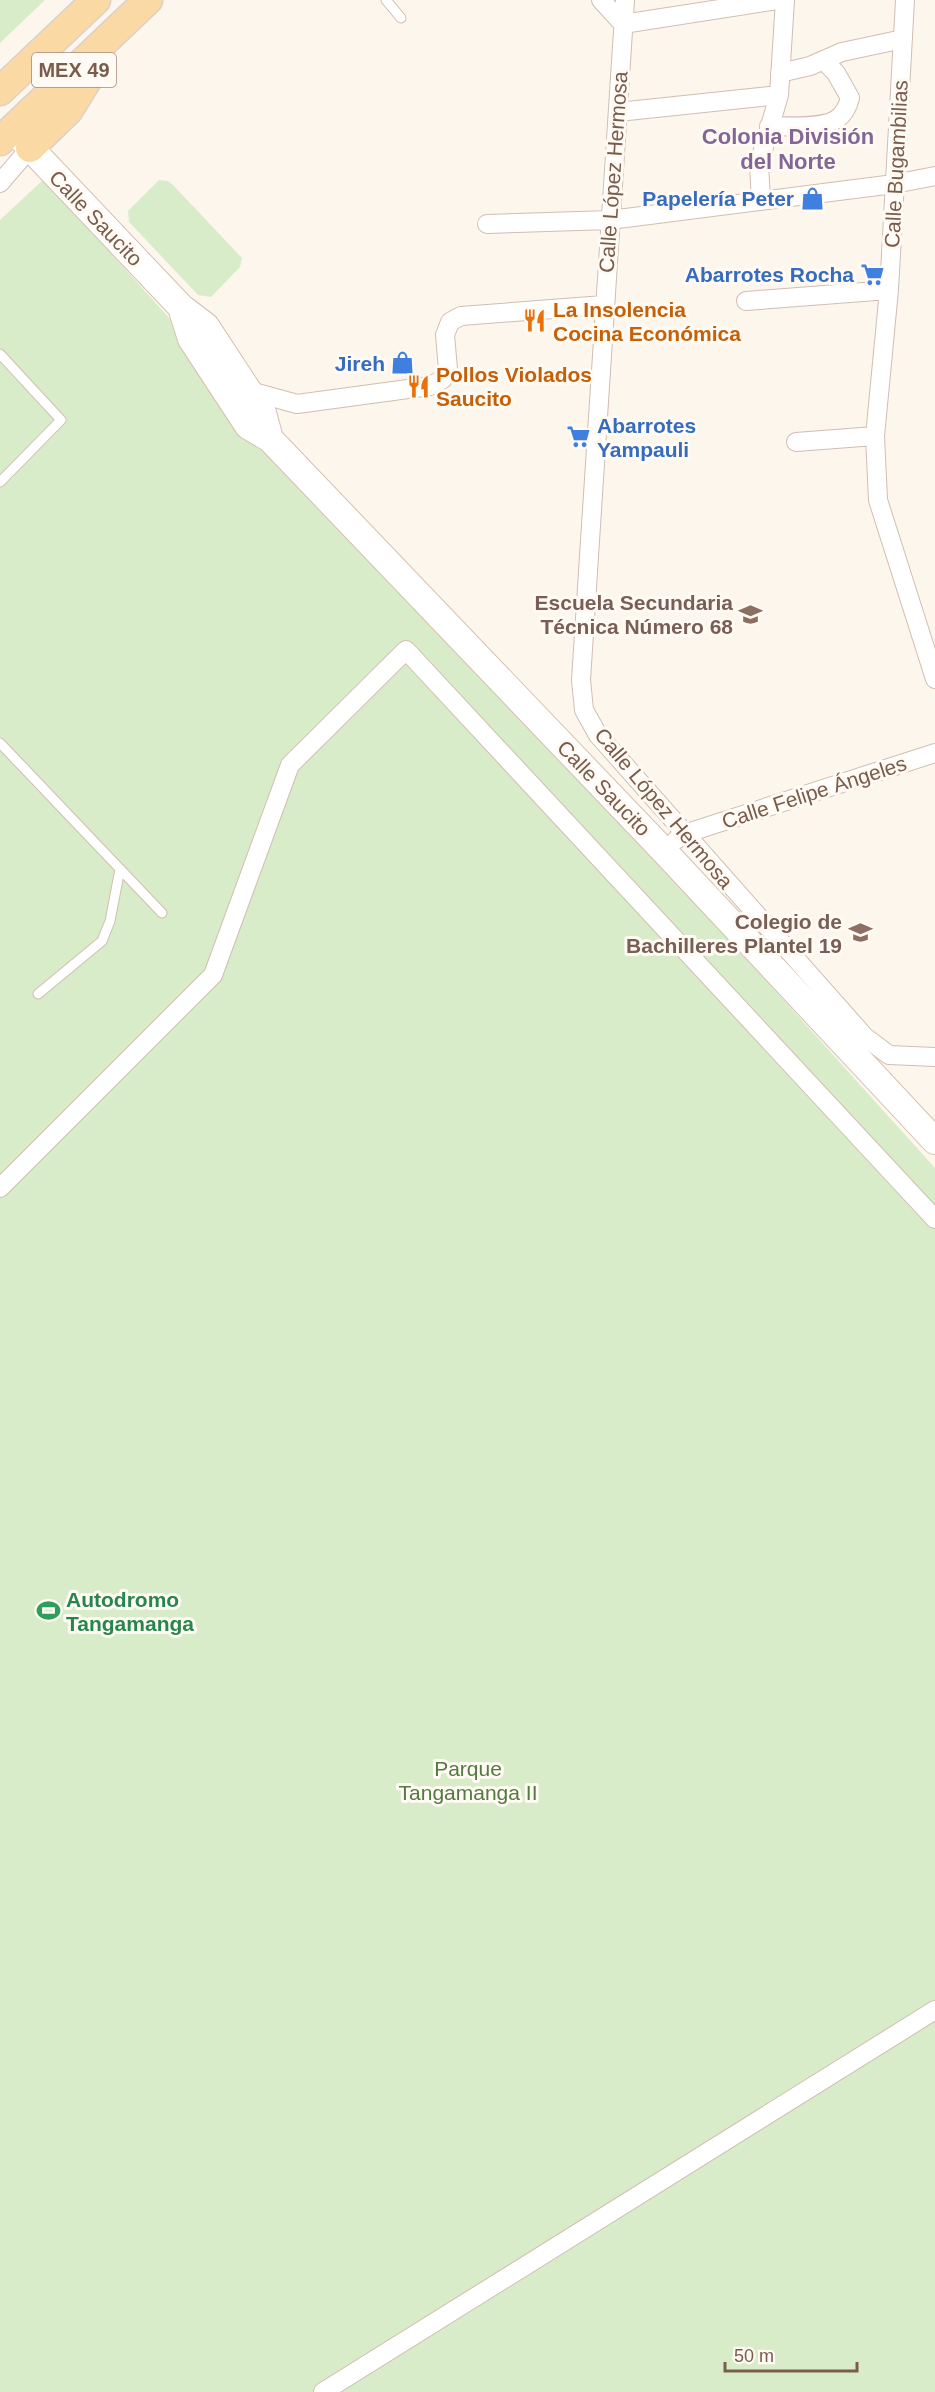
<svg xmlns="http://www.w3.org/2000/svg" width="935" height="2392" font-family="Helvetica,sans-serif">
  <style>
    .green { fill: #d8ecc9 }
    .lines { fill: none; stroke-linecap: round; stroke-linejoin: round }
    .lane-casing { stroke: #d1beb0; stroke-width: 11 }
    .street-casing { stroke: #d1beb0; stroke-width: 20 }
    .secondary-casing { stroke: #d6c0b0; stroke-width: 28 }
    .primary-casing { stroke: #dad1cd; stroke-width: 31 }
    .lane { stroke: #fff; stroke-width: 9 }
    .street { stroke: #fff; stroke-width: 18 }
    .secondary { stroke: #fff; stroke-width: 26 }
    .primary { stroke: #fbd9a5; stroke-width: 28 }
    .labels { text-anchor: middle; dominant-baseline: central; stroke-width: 6; stroke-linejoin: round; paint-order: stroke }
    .shield { fill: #fffaf3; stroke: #a28b7f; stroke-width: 1.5 }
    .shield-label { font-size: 20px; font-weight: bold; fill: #7a5c4d }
    .street-label { font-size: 21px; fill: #7a5c4d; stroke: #fffaf3 }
    .shop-label { font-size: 21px; font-weight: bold; fill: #366cbe; stroke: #fffaf3; text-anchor: end }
    .food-label { font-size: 21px; font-weight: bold; fill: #c56008; stroke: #fffaf3; text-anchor: start }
    .education-label { font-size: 21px; font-weight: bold; fill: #785e54; stroke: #fffaf3; text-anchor: end }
    .leisure-label { font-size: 21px; font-weight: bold; fill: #27864d; stroke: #fffaf3; text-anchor: start }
    .park-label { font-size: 21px; fill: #537a41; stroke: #fffaf3 }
    .neighbourhood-label { font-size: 22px; font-weight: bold; fill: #846695; stroke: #fffaf3 }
  </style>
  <rect width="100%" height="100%" fill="#fdf6ec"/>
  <path class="green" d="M0 0H45L0 43Z
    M44 179 935 1168V2392H0V220Z
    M159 180 168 181 173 185 242 258 240 267 211 297 198 295 129 222 128 211Z"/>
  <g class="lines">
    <defs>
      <path id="lane" d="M386 0 401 18
        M0 354 61 420 0 482
        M0 743 162 913
        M38 994 102 941 110 921 120 869"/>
      <path id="street" d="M601 0 623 24 777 0
        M625 0 581 680 584 710 598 735 865 1037 889 1055 935 1057
        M905 0 889 290 875 436 878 500 935 679
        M780 73 810 66 842 52 903 39
        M618 112 779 95
        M769 126C787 126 823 129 837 119 844 114 848 106 850 98L836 73 823 60
        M0 183 30 148
        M761 201 759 164 779 95 785 0
        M487 224 610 220 894 184 935 176
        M746 301 889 290
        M246 390 297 404 430 386 443 379 448 369 445 335 450 322 461 316 604 305
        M796 442 875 436
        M676 840 684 834 935 753
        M0 1188 213 975 290 765 406 650 935 1219
        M323 2392 935 2010"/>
      <path id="secondary" d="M16 133 181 307 206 326 263 413 270 439
        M181 307 191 339 248 426 270 439 663 850 935 1141"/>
      <path id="primary" d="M0 91 96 0
        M0 141 148 0
        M30 148 68 111 99 61"/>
    </defs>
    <use href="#lane" class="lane-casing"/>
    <use href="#street" class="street-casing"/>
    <use href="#secondary" class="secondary-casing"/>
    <use href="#primary" class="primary-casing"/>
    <use href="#lane" class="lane"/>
    <use href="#street" class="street"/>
    <use href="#secondary" class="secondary"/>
    <use href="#primary" class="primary"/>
  </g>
  <defs>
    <symbol id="shop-bare" viewBox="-9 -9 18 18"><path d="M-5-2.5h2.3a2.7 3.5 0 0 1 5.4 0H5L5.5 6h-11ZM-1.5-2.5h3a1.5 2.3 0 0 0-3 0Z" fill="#3f7fe0" stroke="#fffaf3" stroke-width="2.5" paint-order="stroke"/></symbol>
    <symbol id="supermarket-bare" viewBox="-9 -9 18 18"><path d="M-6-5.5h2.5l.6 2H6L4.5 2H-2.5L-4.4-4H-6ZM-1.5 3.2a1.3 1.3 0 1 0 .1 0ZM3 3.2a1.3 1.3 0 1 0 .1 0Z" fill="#3f7fe0" stroke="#fffaf3" stroke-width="2.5" paint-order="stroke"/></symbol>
    <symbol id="restaurant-bare" viewBox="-9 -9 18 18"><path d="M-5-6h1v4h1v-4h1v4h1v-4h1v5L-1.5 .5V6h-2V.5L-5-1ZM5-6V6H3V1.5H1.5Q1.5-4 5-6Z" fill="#e8710a" stroke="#fffaf3" stroke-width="2.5" paint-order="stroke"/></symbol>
    <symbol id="school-bare" viewBox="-9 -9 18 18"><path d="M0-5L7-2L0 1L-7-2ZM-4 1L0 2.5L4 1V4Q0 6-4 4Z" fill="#8d6e63" stroke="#fffaf3" stroke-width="2.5" paint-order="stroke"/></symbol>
    <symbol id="stadium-bare" viewBox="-9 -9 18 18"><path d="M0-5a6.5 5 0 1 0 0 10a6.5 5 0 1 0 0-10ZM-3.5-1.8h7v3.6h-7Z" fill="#2e9e5b" stroke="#fffaf3" stroke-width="2.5" paint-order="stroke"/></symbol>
  </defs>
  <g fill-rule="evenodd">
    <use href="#shop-bare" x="796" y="182" width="33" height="33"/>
    <use href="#supermarket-bare" x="856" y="258" width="33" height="33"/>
    <use href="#restaurant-bare" x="518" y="304" width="33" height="33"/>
    <use href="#shop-bare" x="386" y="346" width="33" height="33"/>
    <use href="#restaurant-bare" x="402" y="370" width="33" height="33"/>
    <use href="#supermarket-bare" x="562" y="420" width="33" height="33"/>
    <use href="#school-bare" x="734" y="598" width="33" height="33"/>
    <use href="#school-bare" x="844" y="916" width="33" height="33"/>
    <use href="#stadium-bare" x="32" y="1594" width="33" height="33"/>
  </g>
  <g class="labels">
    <rect class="shield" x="32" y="53" width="84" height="34" rx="4.5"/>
    <g class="shield-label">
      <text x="74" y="70">MEX 49</text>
    </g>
    <g class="street-label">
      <text transform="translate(896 164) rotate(-87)">Calle Bugambilias</text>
      <text transform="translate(613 172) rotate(-86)">Calle López Hermosa</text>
      <text transform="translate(96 218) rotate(46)">Calle Saucito</text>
      <text transform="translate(604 788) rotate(46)">Calle Saucito</text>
      <text transform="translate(814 792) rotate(-18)">Calle Felipe Ángeles</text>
      <text transform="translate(664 808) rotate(50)">Calle López Hermosa</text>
    </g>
    <g class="shop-label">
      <text x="794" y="198">Papelería Peter</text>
      <text x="854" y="274">Abarrotes Rocha</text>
      <text x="385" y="363">Jireh</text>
      <text x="597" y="425" text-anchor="start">Abarrotes<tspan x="597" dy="24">Yampauli</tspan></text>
    </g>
    <g class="food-label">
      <text x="553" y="309">La Insolencia<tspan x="553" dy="24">Cocina Económica</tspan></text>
      <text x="436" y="374">Pollos Violados<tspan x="436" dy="24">Saucito</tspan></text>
    </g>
    <g class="education-label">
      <text x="733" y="602">Escuela Secundaria<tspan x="733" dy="24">Técnica Número 68</tspan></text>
      <text x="842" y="921">Colegio de<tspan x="842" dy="24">Bachilleres Plantel 19</tspan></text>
    </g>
    <g class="leisure-label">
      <text x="66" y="1599">Autodromo<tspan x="66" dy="24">Tangamanga</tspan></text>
    </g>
    <g class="park-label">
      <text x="468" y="1768">Parque<tspan x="468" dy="24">Tangamanga II</tspan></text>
    </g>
    <g class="neighbourhood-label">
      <text x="788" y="136">Colonia División<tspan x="788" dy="25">del Norte</tspan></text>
    </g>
  </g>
  <path d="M725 2362v9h132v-9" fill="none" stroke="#7a5c4d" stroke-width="3"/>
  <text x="734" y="2362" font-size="18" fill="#7a5c4d" stroke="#fffaf3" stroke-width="4.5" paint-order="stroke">50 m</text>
</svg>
